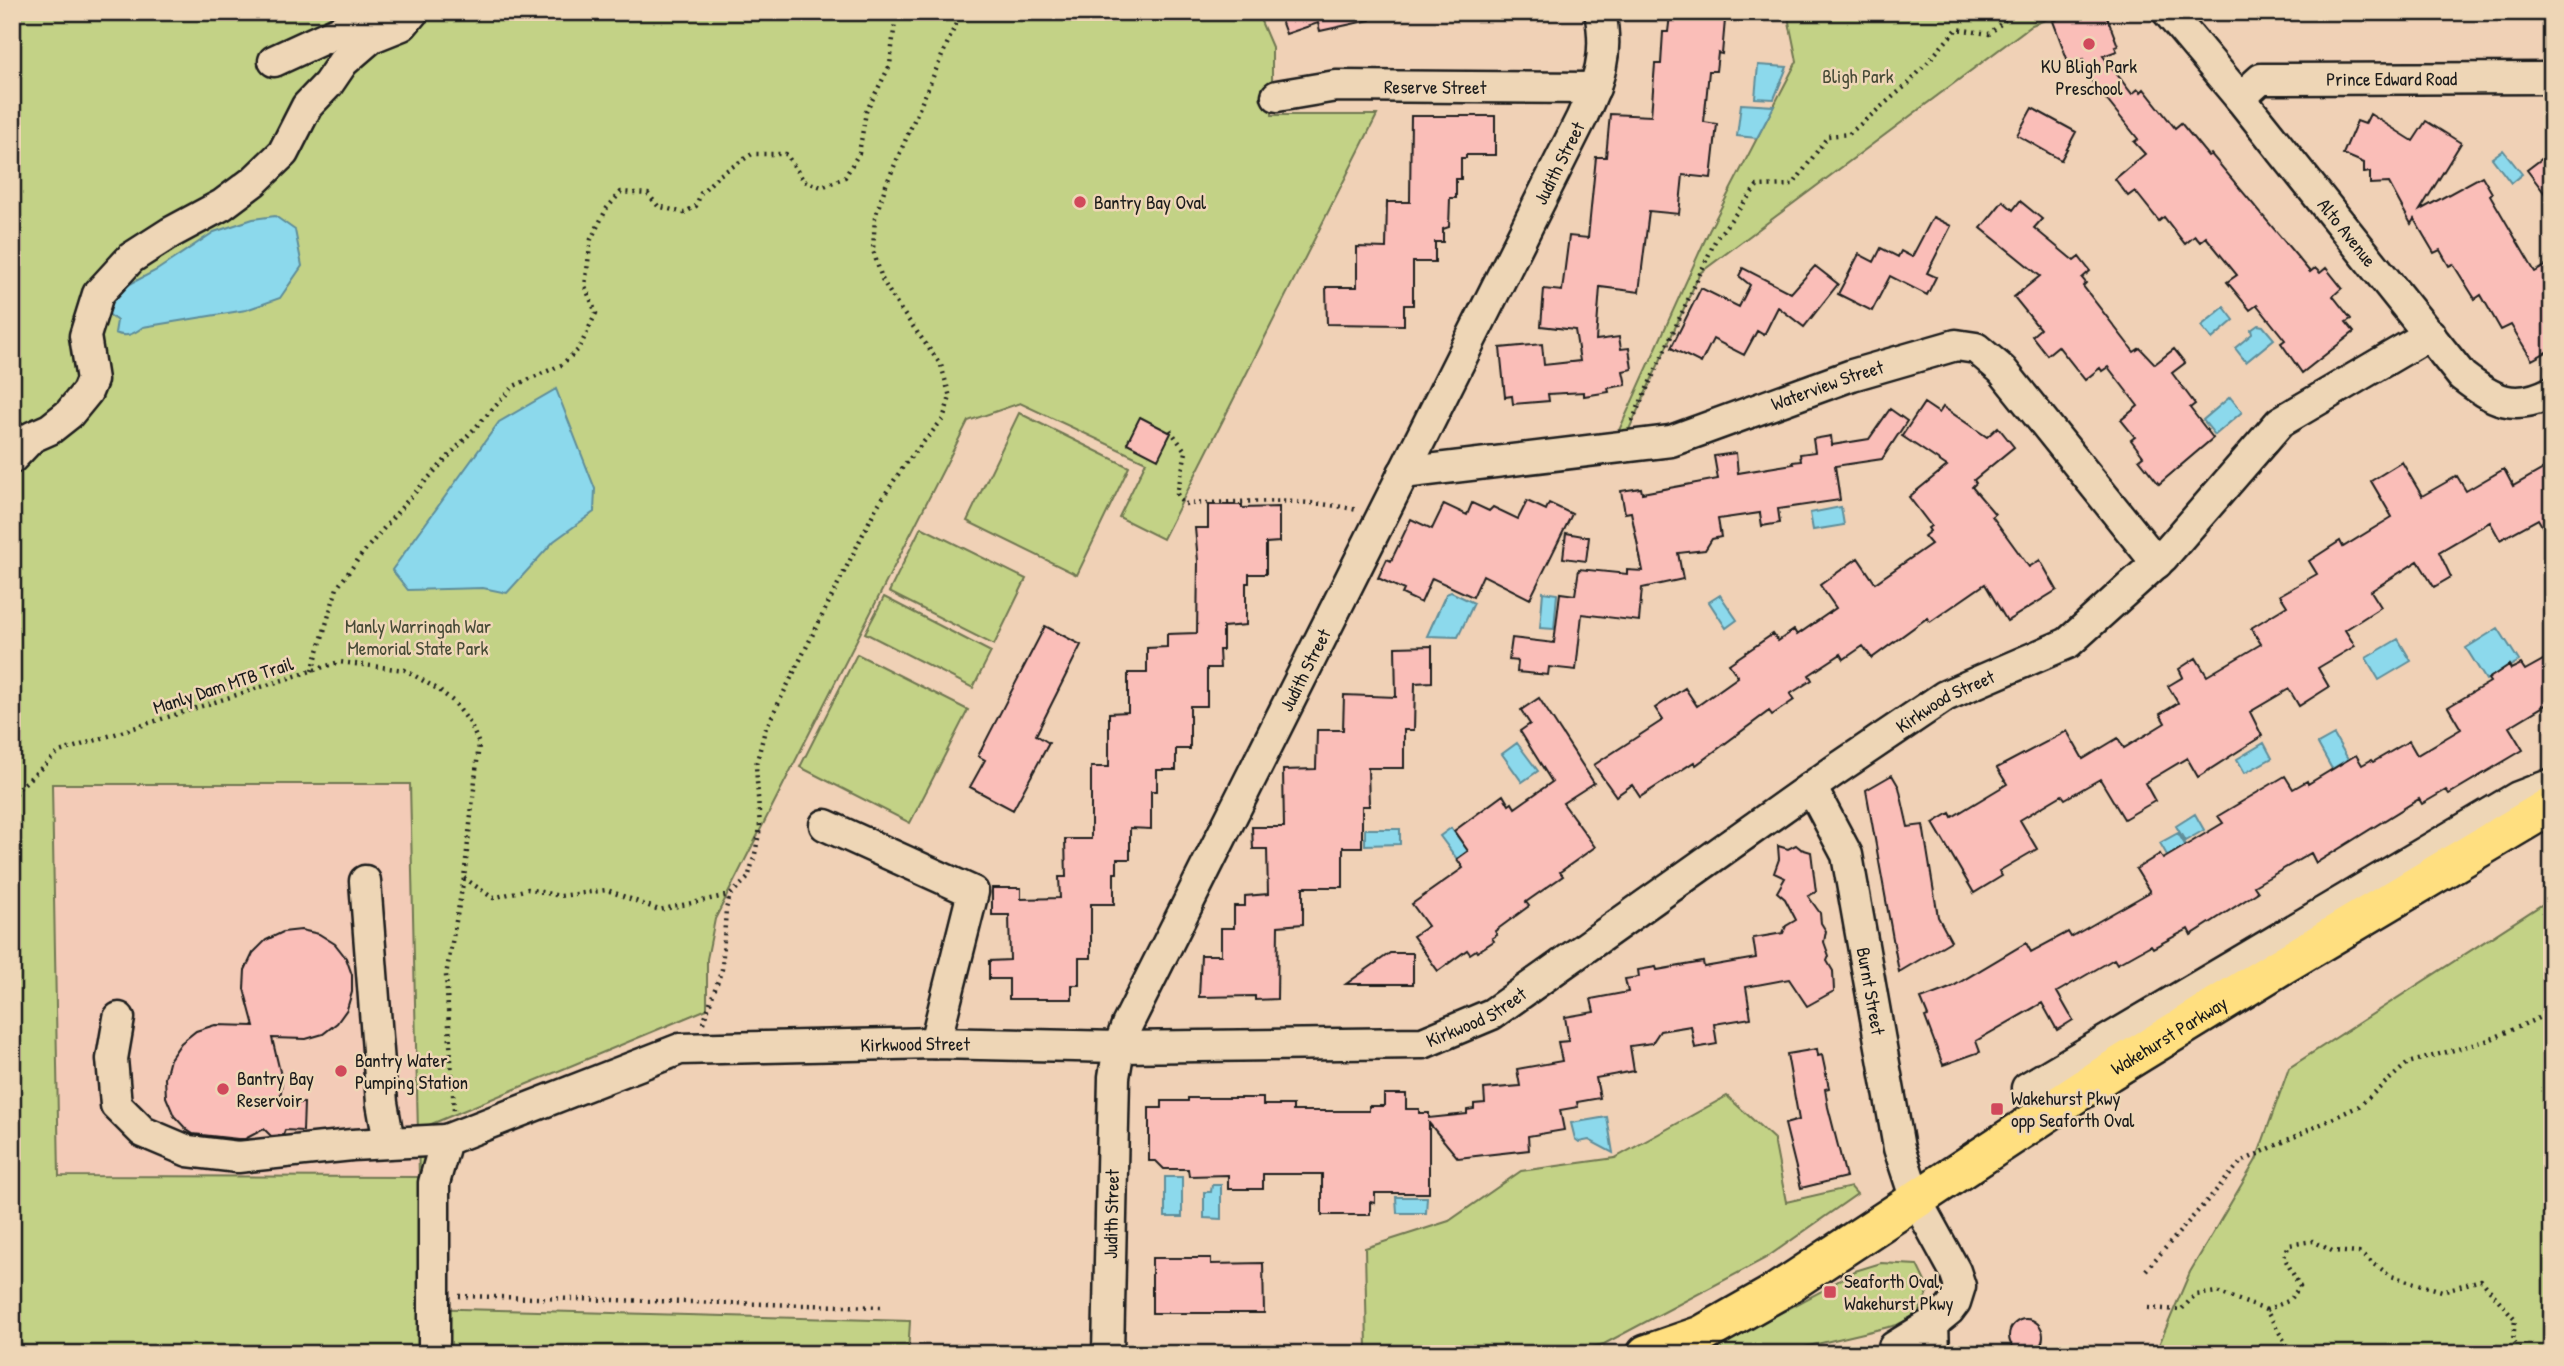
<svg xmlns="http://www.w3.org/2000/svg" width="2564" height="1366" font-family="'Patrick Hand',sans-serif">
  <style>
    .built { fill: #f3cbb7 }
    .green { fill: #c3d286; stroke: #707751; stroke-width: 2; fill-rule: evenodd }
    .water { fill: #8cd9ec; stroke: #5f8d99; stroke-width: 2 }
    .building { fill: #fabeb8; stroke: #1c1c1c; stroke-width: 2 }
    .lines { fill: none; stroke-linecap: round; stroke-linejoin: round }
    .minor-casing { stroke: #1c1c1c; stroke-width: 35 }
    .major-casing { stroke: #1c1c1c; stroke-width: 42 }
    .path { stroke: #1c1c1c; stroke-width: 4.5; stroke-dasharray: 2 5; stroke-linecap: butt }
    .minor { stroke: #eed6b6; stroke-width: 30 }
    .major { stroke: #ffdf80; stroke-width: 37 }
    .poi-dot { fill: #d1495b; stroke: #eed6b6; stroke-width: 2.5 }
    .labels { text-anchor: middle; dominant-baseline: central; stroke-width: 5; stroke-linejoin: round; paint-order: stroke }
    .poi-label { font-size: 19px; fill: #1c1c1c; stroke: #eed6b6; text-anchor: start }
    .park-label { font-size: 19px; fill: #464a36; stroke: #eed6b6 }
    .street-label { font-size: 19px; fill: #1c1c1c; stroke: #eed6b6 }
  </style>
  <rect width="100%" height="100%" fill="#f0d1b6"/>
  <filter id="ink" filterUnits="userSpaceOnUse"><feTurbulence type="fractalNoise" baseFrequency=".0143" numOctaves="2"/><feDisplacementMap in="SourceGraphic" scale="14" xChannelSelector="R" yChannelSelector="G"/><feConvolveMatrix kernelMatrix="1 2 1 2 8 2 1 2 1" color-interpolation-filters="sRGB"/></filter>
  <g filter="url(#ink)">
    <path class="built" d="M51 784H411L419 1177H59Z"/>
    <path class="green" d="M12 12H1257L1272 47V115H1377L1163 539 1119 517 1146 462 1020 403 968 421 715 919 707 959V1009L429 1125 422 1308 910 1321 908 1354H12ZM52 784H410L419 1177 59 1176Z
      M1787 12H2066L2032 25 1700 273 1621 447 1611 448 1709 231 1797 61Z
      M1019 413 1129 467 1077 575 967 521Z
      M921 527 1026 579 994 645 889 592Z
      M884 597 991 652 973 688 865 633Z
      M857 654 968 710 910 823 800 767Z
      M2552 898V1354H2155L2190 1272 2256 1160 2289 1068Z
      M1727 1096 1774 1139 1786 1202 1851 1187 1857 1194 1766 1258 1604 1344 1563 1354H1403V1351L1367 1350 1365 1248 1449 1221 1521 1171 1615 1158Z
      M1881 1263 1917 1265 1929 1290 1918 1314 1897 1325 1775 1354H1703L1820 1292 1855 1271Z"/>
    <path class="water" d="M1758 65 1787 67 1774 99 1755 98Z
      M1741 104 1774 106 1757 138 1737 136Z
      M2503 150 2522 174 2511 183 2492 158Z
      M275 216 295 230 302 266 280 298 246 310 143 327C134 334 126 338 115 333L117 321 106 312 109 295 157 270 214 232 253 219Z
      M2224 307 2234 320 2212 339 2201 326Z
      M2258 325 2263 326 2274 339 2246 362 2235 348 2252 334 2251 330Z
      M556 389 595 489 594 512 554 541 507 593 483 588 408 590 392 570 499 422Z
      M2230 397 2242 412 2215 435 2203 420Z
      M1841 507 1844 525 1813 530 1810 513Z
      M1451 592 1474 603 1458 637 1427 636 1446 594Z
      M1543 592 1557 594 1554 629 1540 628Z
      M1720 595 1737 620 1726 628 1709 602Z
      M2498 628 2519 661 2486 680 2466 648Z
      M2398 639 2411 661 2379 680 2366 658Z
      M2334 735 2348 759 2332 769 2318 744Z
      M1517 743 1538 771 1522 782 1502 754Z
      M2264 743 2272 758 2245 773 2237 759Z
      M2195 814 2204 830 2185 841 2176 826Z
      M1451 828 1468 851 1457 859 1440 836Z
      M1365 829H1400V844L1365 845Z
      M2178 833 2196 863 2178 874 2160 843Z
      M1607 1117 1613 1153 1589 1140 1579 1142 1575 1139 1571 1123Z
      M1165 1177H1182V1217H1165Z
      M1212 1185H1221V1219L1204 1218V1192H1211Z
      M1396 1197H1427L1426 1213H1397Z"/>
    <path class="building" d="M1278 12H1369L1370 20 1320 31 1318 23 1286 34Z
      M2076 12H2105L2118 46 2115 47 2117 51 2103 56 2132 94 2138 89 2141 92 2144 89 2175 128 2181 123 2208 156 2211 154 2310 272 2315 268 2320 273 2326 268 2342 288 2333 296 2351 319 2346 322 2354 332 2302 373 2281 343 2285 340 2257 305 2250 310 2227 282 2237 275 2206 237 2200 242 2195 236 2185 244 2164 217 2159 221 2135 191 2128 196 2115 179 2145 154 2134 142 2138 139 2090 79 2083 59 2069 64 2053 21Z
      M1670 15 1725 20 1722 54 1718 53 1716 71H1709L1704 122 1717 124 1711 178 1683 175 1679 214 1649 211 1639 292 1600 287 1596 340 1619 337 1621 349 1629 348 1632 369 1623 371 1626 385 1608 388 1609 392 1584 396V392L1548 394 1549 401 1513 404 1512 396 1505 397 1500 348 1542 344 1544 365 1580 361 1575 330 1541 326 1544 289 1562 291 1569 236 1588 238 1596 157H1606L1610 114 1651 116 1655 64H1661L1663 32H1668Z
      M2032 108 2076 132 2061 160 2017 135Z
      M2370 114 2413 141 2426 121 2461 143 2420 210 2482 176 2492 193 2490 195 2535 272 2552 262V349L2532 360 2511 325 2501 330 2481 295 2475 299 2453 264 2449 266 2440 250 2434 253 2414 219 2411 224 2389 183 2370 184V172L2364 173V163L2343 154 2357 121 2365 124Z
      M1411 116H1495V155H1466V158H1461V179H1456V198H1450L1449 227 1443 229V242H1435V262H1413V305H1404V325L1327 324 1326 287H1357V247L1386 248 1387 202H1410Z
      M2552 151V203L2527 170Z
      M2003 201 2013 210 2020 201 2042 219 2034 228 2074 261 2079 257 2090 271 2082 278 2086 283 2083 286 2134 352 2140 348 2155 364 2174 349 2185 363 2172 373 2195 404 2190 408 2213 438 2159 484 2139 459 2143 456 2131 440 2135 437 2121 420 2138 406 2108 367 2102 371 2100 368 2085 380 2058 346 2047 355 2032 336 2040 329 2014 297 2040 276 1981 228Z
      M1933 217 1951 226 1927 273 1936 277 1927 295 1890 276 1872 311 1838 294 1859 254 1874 262 1881 248 1898 257 1901 251 1912 257Z
      M1815 266 1838 284 1804 327 1778 307 1764 335 1757 331 1744 355 1713 339 1701 363 1671 348 1701 288 1739 307 1750 285 1739 276 1743 268 1791 293Z
      M1924 403 1939 413 1943 407 1987 437 1998 427 2014 447 1974 480 1976 483 1972 487 1995 514 1992 516 2029 567 2040 560 2057 590 2007 621 1985 584 1930 622 1927 618 1872 658 1863 646 1844 659 1841 654 1809 675 1812 680 1790 694 1794 700 1772 715 1769 711 1696 765 1694 762 1640 797 1632 785 1616 796 1594 765 1663 720 1655 708 1685 688 1697 706 1738 677 1729 664 1773 634 1778 641 1794 630 1797 635 1836 608 1820 585 1858 558 1875 583 1931 544 1924 536 1930 531 1928 528 1931 526 1909 497 1947 466 1902 436Z
      M1890 409 1907 421 1882 459 1835 466 1840 500 1778 509 1780 523 1762 526 1760 513 1718 519 1721 537 1712 539 1705 550 1678 553 1683 579 1642 588 1639 621 1582 614 1576 670 1549 667 1548 675 1517 672 1518 661 1509 660 1512 638 1554 643 1560 593 1575 595 1579 569 1627 574V570L1643 571 1631 512 1625 513 1621 491 1641 488 1642 493 1718 479 1714 456 1736 453 1738 473 1793 464 1792 462 1801 461 1800 454 1815 452 1813 439 1831 436 1832 445 1869 439Z
      M1140 417 1171 433 1158 459 1127 443Z
      M2402 462 2422 496 2457 476 2466 491 2504 469 2513 486 2552 464V543L2538 519 2500 540 2490 522 2439 552 2451 577 2434 587 2418 561 2371 591 2381 607 2345 630 2355 646 2318 668 2329 687 2299 706 2289 689 2250 712 2262 736 2198 777 2187 758 2145 783 2155 801 2124 819 2100 779 2065 799 2062 795 2020 820 2037 849 1999 871 2002 876 1974 893 1933 823 1950 813 1952 817 2007 784 1997 768 2067 731 2083 759 2118 738 2124 748 2165 723 2160 714 2178 703 2168 686 2183 677 2179 669 2196 658 2207 676 2261 644 2251 628 2287 606 2280 595 2317 574 2309 561 2340 541 2343 547 2392 517 2371 481Z
      M1527 501 1546 510 1549 503 1572 514 1530 599 1483 575 1473 597 1432 578 1421 603 1402 594 1404 590 1378 578 1387 559 1391 561 1411 519 1432 529 1444 504 1467 515 1472 503 1489 511 1493 507 1518 519Z
      M1208 505H1242V508L1279 507V542L1266 543V574H1249V583H1246V625L1223 627V650H1219L1220 668H1207V706H1190V749H1176V770H1157V791H1151V829L1130 828V859H1117V873H1114V904H1091V958H1079V985H1072V999H1009V979H989V961L1010 960 1009 915H992V888H1021V899L1060 898 1059 877H1066L1065 839H1091V767H1109V713L1128 712V673H1147V648L1167 647V634L1197 633 1198 561 1195 528H1208Z
      M1566 533 1589 537 1586 561 1563 558Z
      M1045 626 1081 645 1036 735 1049 743 1013 810 970 787 985 760 978 756Z
      M1432 646V682L1415 683 1414 730H1404V768H1368L1369 806H1362V847H1343V887H1303V924L1278 926 1277 999 1255 1000V996L1199 997 1201 955H1221V928H1234V906H1245V896L1268 894 1267 849H1253L1252 827H1284L1283 770 1316 769 1317 730H1343L1344 695 1396 697 1395 647Z
      M2552 655V701L2509 727 2523 750 2449 794 2446 790 2422 804 2419 799 2316 863 2311 853 2254 886 2258 892 2191 935 2188 929 2153 948 2151 945 2117 964 2114 959 2057 992 2073 1020 2057 1030 2042 1003 1976 1041 1980 1052 1943 1065 1925 1017 1928 1016 1921 999 1950 988 2026 943 2031 952 2068 932 2071 937 2150 892 2136 869 2160 854 2163 859 2223 823 2218 816 2285 776 2293 789 2307 781 2308 784 2356 755 2362 765 2371 760 2373 762 2409 741 2417 755 2461 729 2448 707 2490 682 2488 679 2509 665 2511 669 2521 664 2525 670Z
      M1539 698 1594 783 1563 803 1595 847 1560 872 1563 876 1526 902 1529 906 1495 931 1497 935 1492 938 1494 941 1477 952 1476 950 1470 954 1467 950 1438 971 1413 936 1428 926 1412 904 1463 868 1457 859 1468 851 1454 831 1503 795 1509 805 1512 803 1515 808 1552 782 1520 731 1530 724 1521 710Z
      M1892 775 1899 787 1908 827 1923 825 1938 917 1951 941 1899 972 1866 790Z
      M1796 845 1801 849 1811 852 1816 892 1808 896 1820 913 1821 923 1826 931 1824 942 1829 956 1827 961 1833 971 1834 991 1807 1006 1789 979 1746 987 1751 1018 1714 1024 1717 1044 1695 1048 1691 1026 1660 1031 1652 1043 1630 1046 1634 1071 1596 1078 1600 1098 1577 1102 1578 1107 1560 1110 1564 1130 1528 1136 1529 1150 1458 1158 1429 1123V1193H1375V1203L1370 1202V1215H1322V1174H1263V1189H1228V1175L1189 1176 1188 1169H1164L1156 1161H1149V1108H1162V1101H1188V1098H1263V1105H1293V1111H1369V1106H1384V1094H1406V1109H1419V1113H1429V1118L1467 1114V1110L1474 1109V1104L1485 1103 1484 1089 1520 1086 1517 1069 1562 1061 1558 1042 1569 1041 1565 1017 1594 1012 1591 999 1628 992 1625 979 1639 977 1638 970 1656 967 1657 970 1703 962 1704 967 1756 958 1753 938 1783 933 1786 926 1796 920 1785 899 1777 892 1785 878 1774 873 1779 859 1778 846 1788 849Z
      M301 930 319 934 335 944 346 958 352 975V992L347 1009 337 1023 323 1034 306 1039 272 1038 282 1080 280 1102 304 1103 303 1131 285 1130 283 1135 271 1136 264 1129 245 1139H238L193 1134 187 1130 174 1116 166 1097 165 1078 170 1059 181 1043 196 1031 215 1025 254 1026 244 989 245 970 253 953 266 940 283 932Z
      M1390 953H1413V984H1346Z
      M1817 1049 1818 1056 1822 1055 1829 1088 1825 1089 1828 1107 1846 1177 1801 1188 1785 1124 1799 1120 1787 1054Z
      M1152 1258H1211V1264L1263 1263 1264 1313H1152Z
      M2009 1336a17 17 0 1 1 34 0a17 17 0 1 1-34 0Z"/>
    <g class="lines">
      <defs>
        <g id="minor">
          <path id="s1" d="M2168 12 2240 98 2462 376C2493 400 2514 412 2552 392"/>
          <path d="M274 61 348 27 391 17"/>
          <path id="s2" d="M1277 96 1336 86 1595 88"/>
          <path id="s3" d="M2240 98 2261 79 2552 78"/>
          <path d="M12 458 32 437 50 429 69 414 87 392 92 380 85 336 98 294 131 258 170 233 222 205 254 181 283 153 307 106 328 84 343 62 372 37 402 25 413 12"/>
          <path id="s4" d="M1403 473 1671 441 1852 375 1956 345 1976 348 2002 370 2157 563"/>
          <path id="s5" d="M1811 787 1847 855 1899 1148 1916 1200 1955 1271 1960 1286 1955 1302 1949 1310 1933 1323 1894 1347"/>
          <path d="M825 825 973 892 935 1043"/>
          <path d="M365 881 382 1103 389 1142"/>
          <path d="M119 1018 112 1059 116 1105 143 1132 188 1151 238 1157 352 1145 446 1140"/>
          <path d="M2027 1088 2518 797 2552 784"/>
          <path d="M1933 1323 1934 1354"/>
          <path id="s6" d="M434 1354V1183L446 1140 680 1049 935 1043 1119 1047 1423 1043 1492 1014 1834 771 1945 696 2068 643 2163 557 2280 422 2430 334"/>
          <path id="s7" d="M1108 1354 1114 1077 1119 1047 1127 1025 1581 119C1599 79 1609 57 1600 12"/>
        </g>
        <g id="major">
          <path id="s8" d="M1646 1354 1701 1335 1775 1293 2109 1072 2278 968 2552 805"/>
        </g>
      </defs>
      <use href="#minor" class="minor-casing"/>
      <use href="#major" class="major-casing"/>
      <path class="path" d="M1632 421 1716 239 1757 186 1793 185 1828 136 1849 134 1909 83 1957 29 1989 34 2014 12
        M1170 430 1186 452 1177 494 1183 504C1240 502 1301 497 1357 510
        M312 671 337 588 362 554 407 501 514 386 561 365 579 349 596 313 585 286 591 239 607 208 621 192 648 194 658 206 684 213 696 206 701 193 718 176 752 154H786L804 181 822 187 845 177 859 153 866 112 890 65 896 12
        M12 800 18 789 59 752 339 662 405 670 439 690 454 702 470 723 479 744 464 878 446 975 454 1111
        M464 878 493 898 528 889 560 896 607 890 659 910 729 895
        M703 1023 722 969 726 909 730 895 748 878 755 854 760 828 756 765 765 730 876 508 905 464 943 419 950 397 941 365 896 303 882 279 873 250 875 217 886 185 961 12
        M2146 1270 2241 1162 2359 1106 2408 1063 2489 1040 2552 1012
        M459 1296 881 1307
        M2148 1308 2181 1310 2195 1295 2217 1292 2266 1310 2292 1354
        M2266 1310 2288 1301 2300 1287 2284 1257 2289 1245 2313 1241 2332 1251 2359 1253 2391 1276 2442 1291 2481 1280 2515 1319 2513 1341 2524 1354"/>
      <use href="#minor" class="minor"/>
      <use href="#major" class="major"/>
    </g>
  </g>
  <g class="poi-dot">
    <circle cx="2089" cy="44" r="7"/>
    <circle cx="1080" cy="202" r="7"/>
    <circle cx="341" cy="1071" r="7"/>
    <circle cx="223" cy="1089" r="7"/>
    <rect x="1990" y="1102" width="14" height="14" rx="3.5"/>
    <rect x="1823" y="1285" width="14" height="14" rx="3.5"/>
  </g>
  <g class="labels">
    <g class="poi-label">
      <text x="2089" y="66" text-anchor="middle">KU Bligh Park<tspan x="2089" dy="22">Preschool</tspan></text>
      <text x="1094" y="202">Bantry Bay Oval</text>
      <text x="355" y="1060">Bantry Water<tspan x="355" dy="22">Pumping Station</tspan></text>
      <text x="237" y="1078">Bantry Bay<tspan x="237" dy="22">Reservoir</tspan></text>
      <text x="2011" y="1098">Wakehurst Pkwy<tspan x="2011" dy="22">opp Seaforth Oval</tspan></text>
      <text x="1844" y="1281">Seaforth Oval,<tspan x="1844" dy="22">Wakehurst Pkwy</tspan></text>
    </g>
    <g class="park-label">
      <text x="1858" y="76">Bligh Park</text>
      <text x="418" y="626">Manly Warringah War<tspan x="418" dy="22">Memorial State Park</tspan></text>
    </g>
    <g class="street-label">
      <text stroke="none"><textPath href="#s3" startOffset="159">Prince Edward Road</textPath></text>
      <text stroke="none"><textPath href="#s2" startOffset="159">Reserve Street</textPath></text>
      <text stroke="none"><textPath href="#s7" startOffset="1295">Judith Street</textPath></text>
      <text stroke="none"><textPath href="#s1" startOffset="284">Alto Avenue</textPath></text>
      <text stroke="none"><textPath href="#s4" startOffset="436">Waterview Street</textPath></text>
      <text stroke="none"><textPath href="#s7" startOffset="728">Judith Street</textPath></text>
      <text transform="translate(223 685) rotate(-18)">Manly Dam MTB Trail</text>
      <text stroke="none"><textPath href="#s6" startOffset="1836">Kirkwood Street</textPath></text>
      <text stroke="none"><textPath href="#s5" startOffset="215">Burnt Street</textPath></text>
      <text stroke="none"><textPath href="#s6" startOffset="1269">Kirkwood Street</textPath></text>
      <text stroke="none"><textPath href="#s8" startOffset="614">Wakehurst Parkway</textPath></text>
      <text stroke="none"><textPath href="#s6" startOffset="702">Kirkwood Street</textPath></text>
      <text stroke="none"><textPath href="#s7" startOffset="140">Judith Street</textPath></text>
    </g>
  </g>
  <rect width="2564" height="1366" fill="none" stroke="#eed6b6" stroke-width="42"/>
  <rect x="21" y="21" width="2522" height="1324" fill="none" stroke="#1c1c1c" stroke-width="2.5" filter="url(#ink)"/>
</svg>
